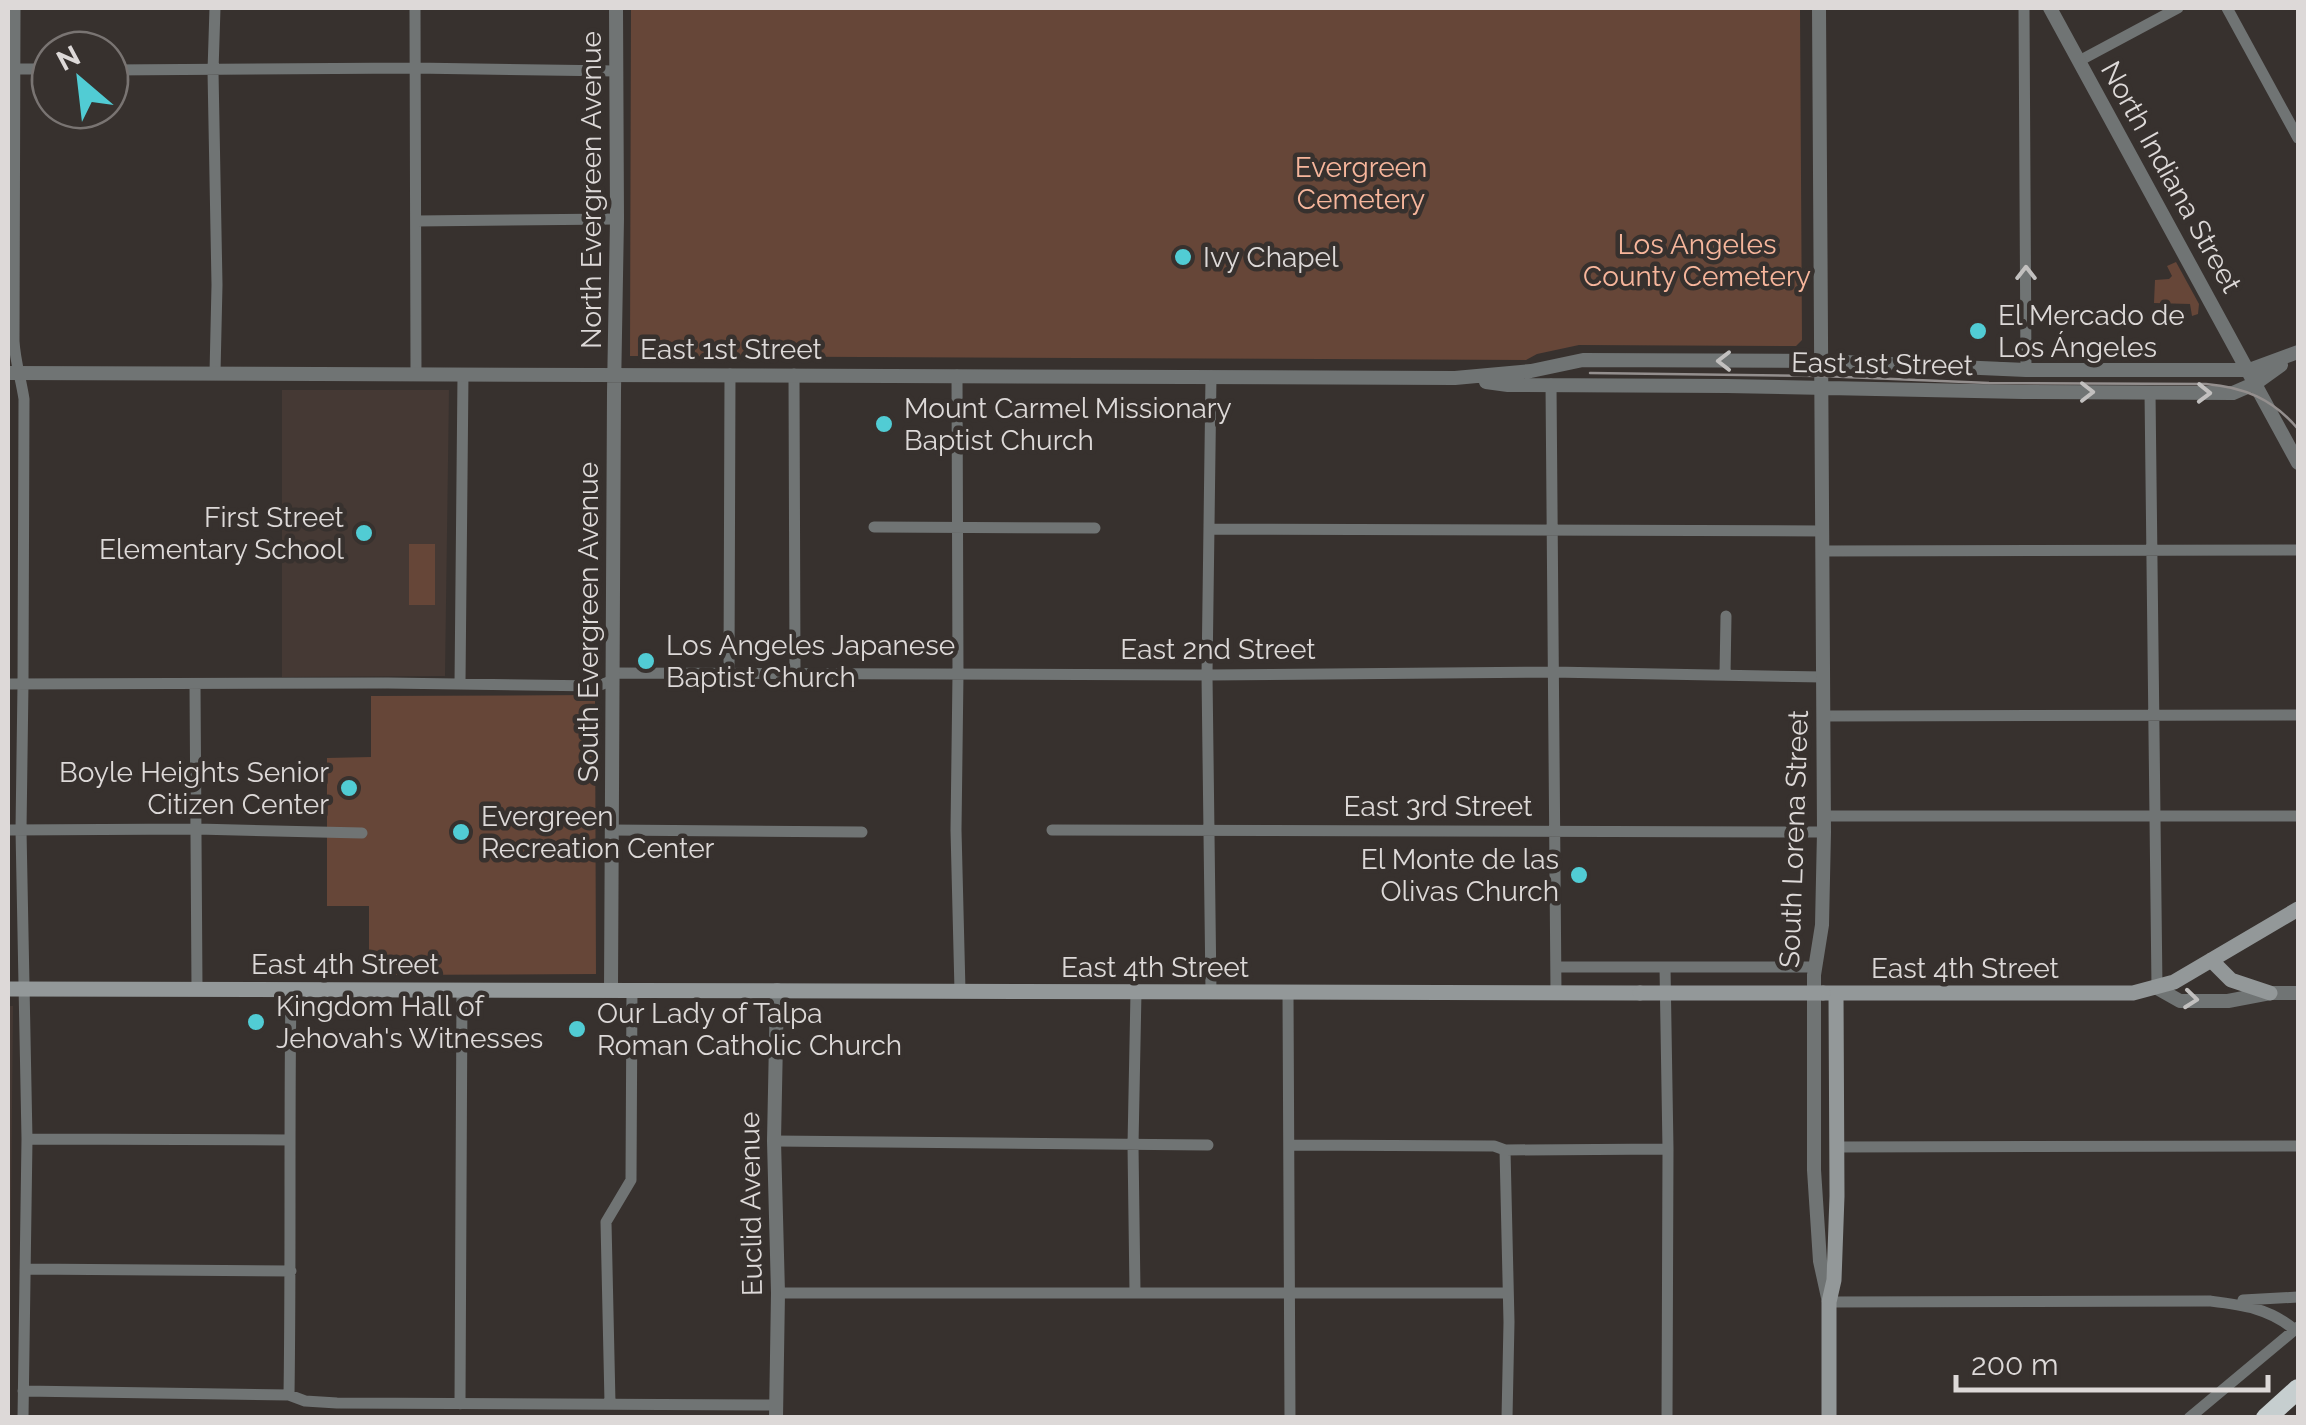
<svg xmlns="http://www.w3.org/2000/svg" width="2306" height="1425" font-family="Raleway,sans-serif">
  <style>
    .built { fill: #453934 }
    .green { fill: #664638 }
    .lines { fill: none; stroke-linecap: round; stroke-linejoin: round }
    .minor { stroke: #707474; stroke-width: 11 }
    .tertiary { stroke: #707474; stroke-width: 14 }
    .secondary { stroke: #939899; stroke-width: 15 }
    .motorway { stroke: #c6cecf; stroke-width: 20 }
    .tram { stroke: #948f8e; stroke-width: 2.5 }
    .secondary-bridge { stroke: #939899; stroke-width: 15 }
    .oneway { stroke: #c2c0bf }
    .poi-dot { fill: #51ccd4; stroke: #37312e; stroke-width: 4 }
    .labels { text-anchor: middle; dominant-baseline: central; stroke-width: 9; stroke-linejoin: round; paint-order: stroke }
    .park-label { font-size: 28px; fill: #f7b69c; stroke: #37312e }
    .street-label { font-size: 28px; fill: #ddd9d8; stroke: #37312e }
    .poi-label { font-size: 28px; fill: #ddd9d8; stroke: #37312e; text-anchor: start }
  </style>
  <rect width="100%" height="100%" fill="#37312e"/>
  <path class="built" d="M282 390H449L445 676 282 677Z
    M8 1006H13L9 1418 8 1417Z"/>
  <path class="green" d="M631 8H1800L1802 340 1796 346 1579 345 1537 354 1526 360 630 356Z
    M2176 262 2199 304 2198 314 2192 316 2190 304 2154 303 2155 280 2169 279 2172 276 2167 266Z
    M409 544H435V605H409Z
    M595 695 596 974 369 975V906H327V758L371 757V696Z"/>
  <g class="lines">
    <path class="minor" d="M15 8 14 341C15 361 21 379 24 399L23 684 21 830 27 1139 23 1418
      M215 8 213 71 217 285 215 373
      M415 8 416 374
      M2024 8 2026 370
      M2227 8 2298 138
      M2079 61 2178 8
      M8 69H50
      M110 70 414 68 616 71
      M416 221 617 219
      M794 374 795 672
      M957 375 958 674 956 830 960 991
      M1211 376 1207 675 1211 992
      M1551 384 1556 993
      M2150 392 2157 988
      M874 527 1095 528
      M1209 529 1822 531
      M1822 551 2298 550
      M613 673 1207 675 1552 672 1823 677
      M729 674 730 374
      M1725 675 1726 616
      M8 684 388 683 598 686 613 680
      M460 684 463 374
      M195 685 197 988
      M1824 716 2298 715
      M1824 816H2298
      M8 830 197 829 362 833
      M612 830 862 832
      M1052 830 1824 832
      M1556 967H1815
      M1665 967 1668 1149 1667 1418
      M1288 993 1290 1418
      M27 1139 289 1140
      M774 1141 1208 1145
      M1289 1145 1494 1146 1505 1150 1668 1149
      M1838 1147 2298 1146
      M1505 1150 1509 1322 1507 1418
      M25 1269 291 1271
      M1135 1292 1133 1145 1136 992
      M778 1293H1507
      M2243 1300 2298 1297
      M1829 1302 2210 1301C2243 1305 2269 1308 2295 1330
      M23 1391 289 1395 305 1401 337 1403 776 1405
      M289 1395C291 1260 289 1124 291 989
      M610 1403 606 1222 631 1180 632 989
      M460 1404 462 989
      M2189 1418 2298 1327"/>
    <path class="tertiary" d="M1819 8 1824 832 1822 925 1814 975V1170L1820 1261 1829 1302
      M2050 8 2298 463
      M8 373 1455 378 1531 371 1583 360 1821 361 2026 370H2249L2298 352
      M1486 382 1508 385 1726 386 2023 392 2233 393 2256 383 2281 365
      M2157 988 2180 1001H2228L2270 993H2298
      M611 990 614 392 617 219 616 8
      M776 1418 778 1293 774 1141 777 990"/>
    <path class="secondary" d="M2211 960 2231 980 2270 993
      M8 989 1640 993
      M1823 993H2133L2174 982 2298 909
      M1829 1418V1302L1834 1280 1837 1196 1836 993"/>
    <path class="motorway" d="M2266 1418 2298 1389"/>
    <path class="tram" d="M1590 373 1821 376 1989 383 2206 384C2244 387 2273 399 2298 429"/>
    <path class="secondary-bridge" d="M1640 993H1823"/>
  </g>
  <defs><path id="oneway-chevron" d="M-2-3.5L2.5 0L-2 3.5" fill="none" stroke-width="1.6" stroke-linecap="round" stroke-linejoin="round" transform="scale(2.5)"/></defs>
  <g class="oneway">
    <use href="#oneway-chevron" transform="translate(2026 273) rotate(-90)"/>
    <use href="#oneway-chevron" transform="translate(1724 361) rotate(-180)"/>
    <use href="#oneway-chevron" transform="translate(2087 392)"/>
    <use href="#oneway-chevron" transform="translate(2204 393) rotate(1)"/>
    <use href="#oneway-chevron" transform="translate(2191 999) rotate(6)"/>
  </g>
  <g class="poi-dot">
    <circle cx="1183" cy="257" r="10"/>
    <circle cx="1978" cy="331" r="10"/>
    <circle cx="884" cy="424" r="10"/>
    <circle cx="364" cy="533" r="10"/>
    <circle cx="646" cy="661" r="10"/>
    <circle cx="349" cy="788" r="10"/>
    <circle cx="461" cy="832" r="10"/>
    <circle cx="1579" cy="875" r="10"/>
    <circle cx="256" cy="1022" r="10"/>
    <circle cx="577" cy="1029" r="10"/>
  </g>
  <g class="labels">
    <g class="park-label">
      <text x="1361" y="167">Evergreen<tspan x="1361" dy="32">Cemetery</tspan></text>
      <text x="1697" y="244">Los Angeles<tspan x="1697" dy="32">County Cemetery</tspan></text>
    </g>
    <g class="street-label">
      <text transform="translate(2171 177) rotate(61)">North Indiana Street</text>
      <text transform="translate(591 190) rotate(-90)">North Evergreen Avenue</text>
      <text x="731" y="349">East 1st Street</text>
      <text transform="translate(1882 364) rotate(1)">East 1st Street</text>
      <text transform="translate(588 622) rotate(-90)">South Evergreen Avenue</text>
      <text x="1218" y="649">East 2nd Street</text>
      <text x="1438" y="806">East 3rd Street</text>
      <text transform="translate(1794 839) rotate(-88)">South Lorena Street</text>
      <text x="345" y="964">East 4th Street</text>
      <text x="1155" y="967">East 4th Street</text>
      <text x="1965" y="968">East 4th Street</text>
      <text transform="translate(751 1204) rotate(-91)">Euclid Avenue</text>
    </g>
    <g class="poi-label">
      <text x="1203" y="257">Ivy Chapel</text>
      <text x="1998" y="315">El Mercado de<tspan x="1998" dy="32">Los Ángeles</tspan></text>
      <text x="904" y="408">Mount Carmel Missionary<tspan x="904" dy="32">Baptist Church</tspan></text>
      <text x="344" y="517" text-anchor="end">First Street<tspan x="344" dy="32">Elementary School</tspan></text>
      <text x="666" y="645">Los Angeles Japanese<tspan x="666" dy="32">Baptist Church</tspan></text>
      <text x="329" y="772" text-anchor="end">Boyle Heights Senior<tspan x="329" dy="32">Citizen Center</tspan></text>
      <text x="481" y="816">Evergreen<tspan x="481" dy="32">Recreation Center</tspan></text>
      <text x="1559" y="859" text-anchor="end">El Monte de las<tspan x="1559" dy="32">Olivas Church</tspan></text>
      <text x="276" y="1006">Kingdom Hall of<tspan x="276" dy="32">Jehovah's Witnesses</tspan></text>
      <text x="597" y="1013">Our Lady of Talpa<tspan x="597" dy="32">Roman Catholic Church</tspan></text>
    </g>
  </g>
  <rect width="2306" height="1425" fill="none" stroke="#ddd9d8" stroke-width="20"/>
  <g transform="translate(80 80) rotate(332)"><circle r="48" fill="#37312e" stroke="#797472" stroke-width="2.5"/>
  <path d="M0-8L18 38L0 25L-18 38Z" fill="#51ccd4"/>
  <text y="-15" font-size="28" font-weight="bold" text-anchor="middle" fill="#ddd9d8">N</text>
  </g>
  <path d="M1956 1375v15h312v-15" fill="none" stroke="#ddd9d8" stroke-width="5"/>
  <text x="1971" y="1375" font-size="30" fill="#ddd9d8" stroke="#37312e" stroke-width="8" paint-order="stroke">200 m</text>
</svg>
